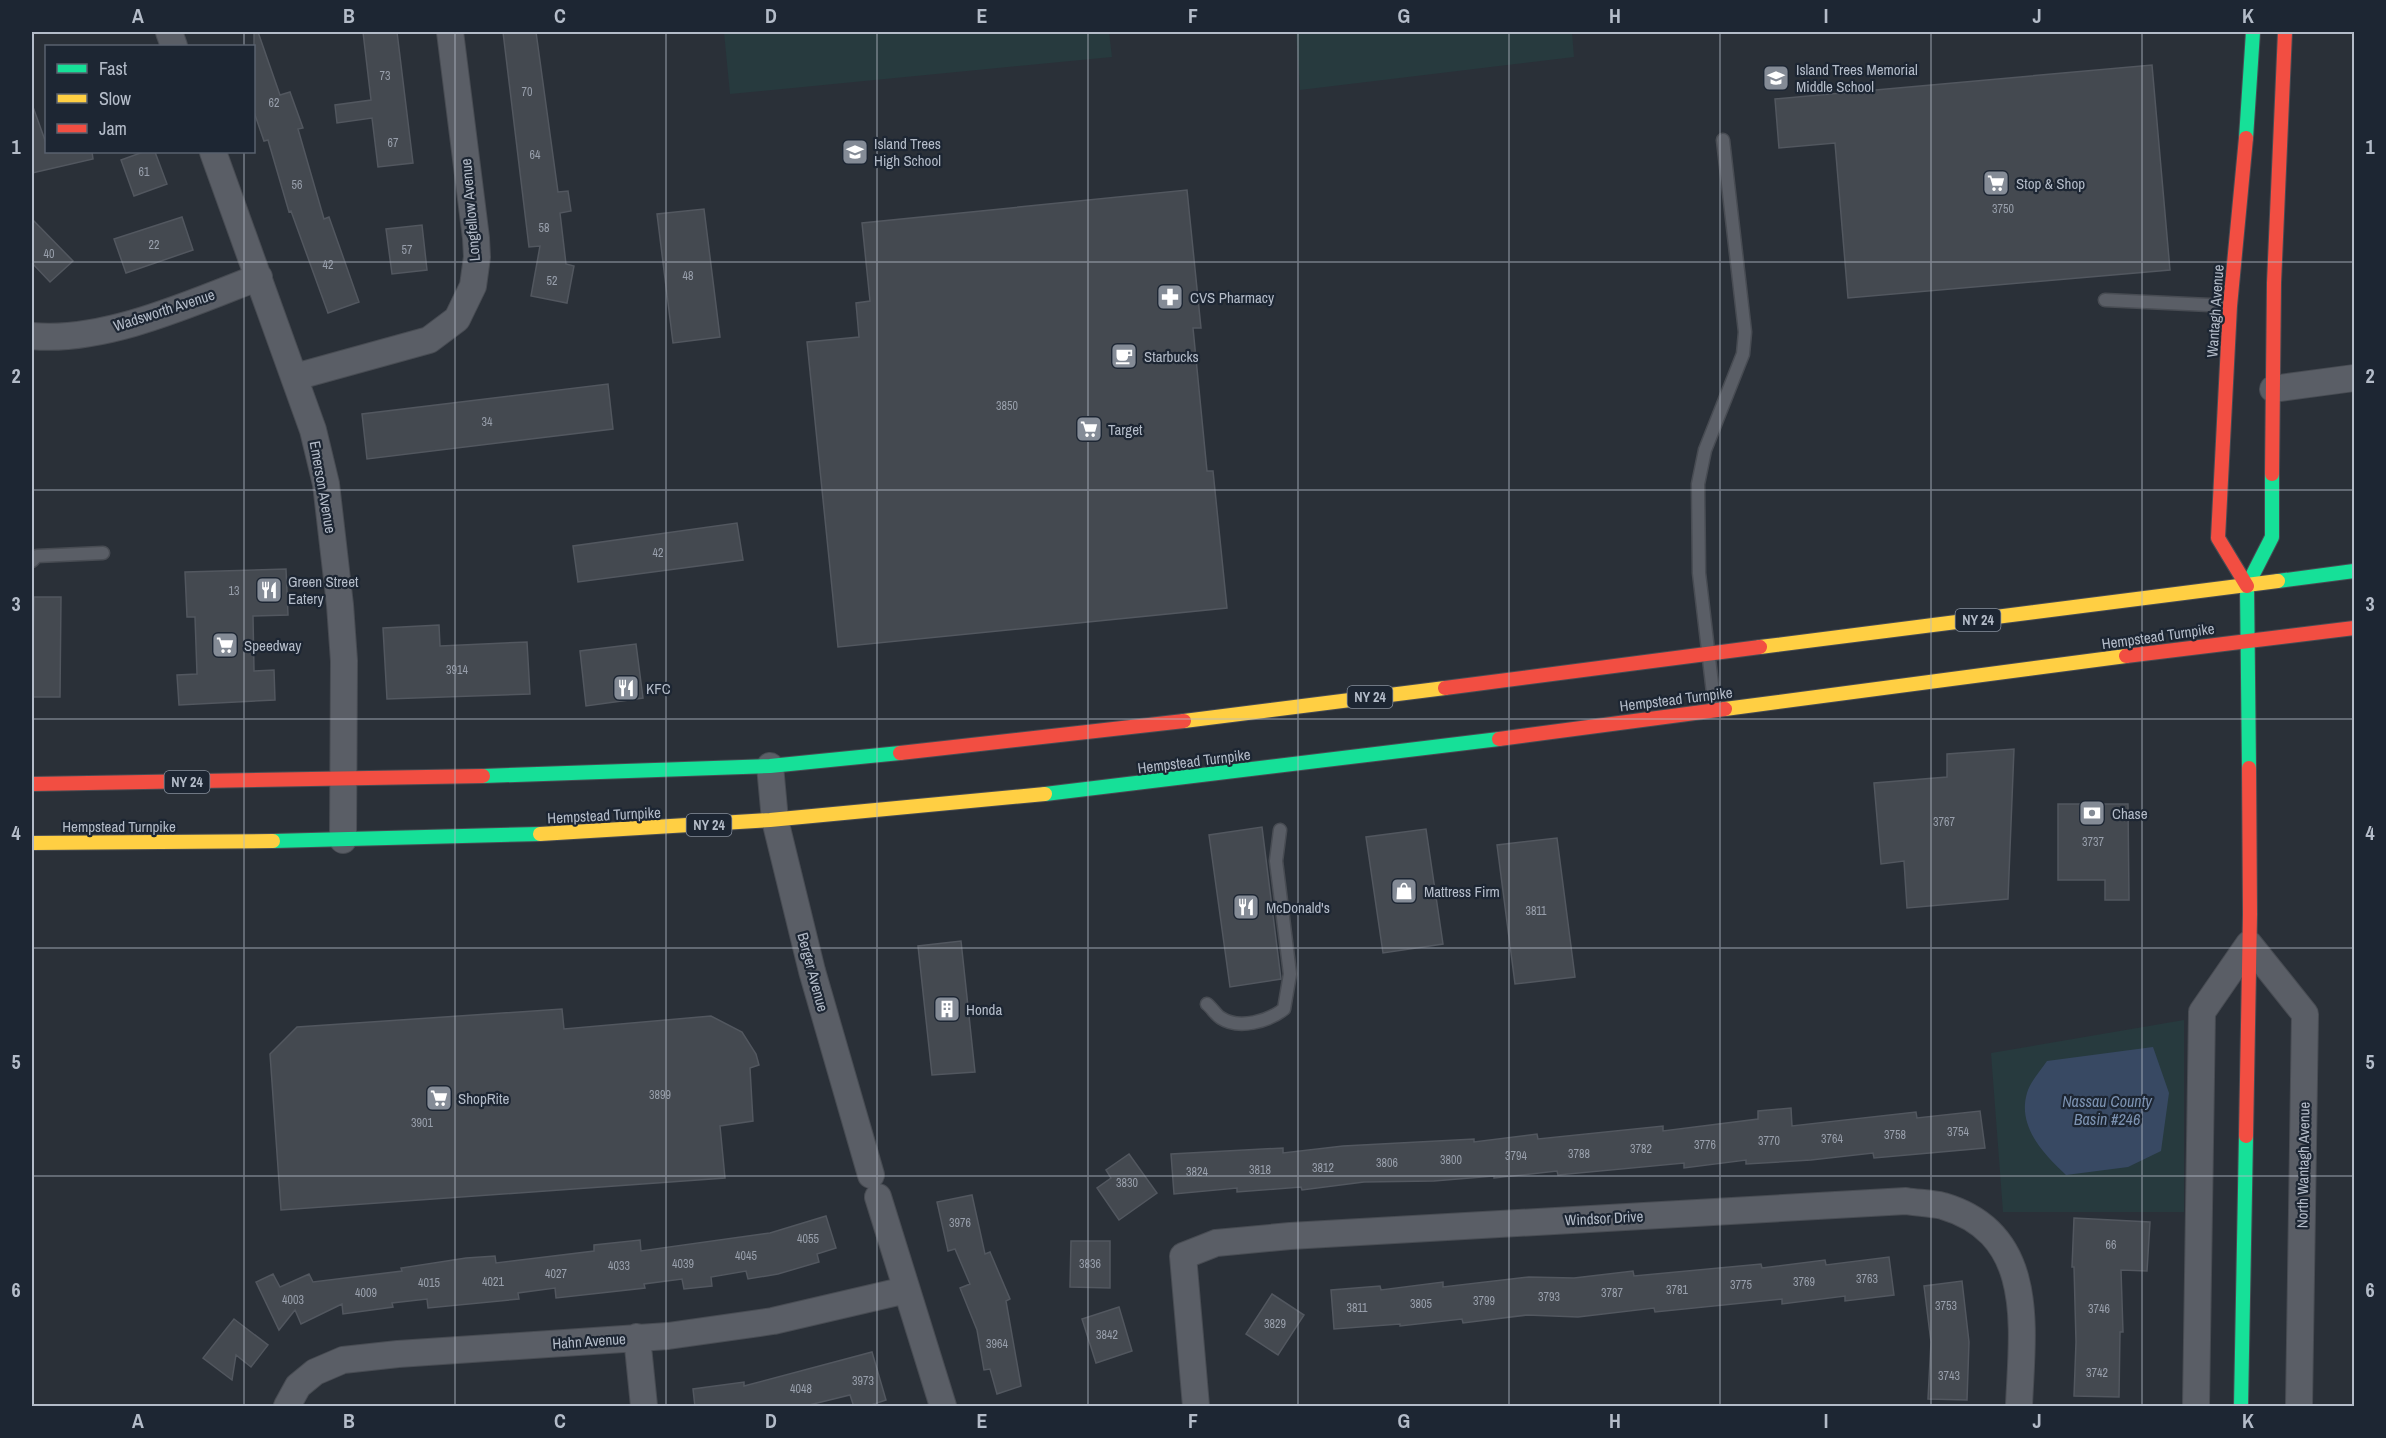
<svg xmlns="http://www.w3.org/2000/svg" width="2386" height="1438" font-family="'Archivo Narrow',sans-serif">
  <style>
    .green { fill: #273a3e }
    .water { fill: #384963 }
    .building { fill: #444950; stroke: #52575f; stroke-width: 1.5 }
    .lines { fill: none; stroke-linecap: round; stroke-linejoin: round }
    .lane-casing { stroke: #484c53; stroke-width: 15 }
    .street-casing { stroke: #484c53; stroke-width: 28 }
    .fast-casing { stroke: #484c53; stroke-width: 16 }
    .slow-casing { stroke: #484c53; stroke-width: 16 }
    .jam-casing { stroke: #484c53; stroke-width: 16 }
    .lane { stroke: #5a5e66; stroke-width: 12 }
    .street { stroke: #5a5e66; stroke-width: 26 }
    .fast { stroke: #16e098; stroke-width: 14 }
    .slow { stroke: #ffcf43; stroke-width: 14 }
    .jam { stroke: #f24e42; stroke-width: 14 }
    .grid { fill: none; stroke: #b4bcc9; stroke-width: 1.5; stroke-opacity: 0.55 }
    .labels { text-anchor: middle; dominant-baseline: central; stroke-width: 4.5; stroke-linejoin: round; paint-order: stroke }
    .number-label { font-size: 12px; fill: #989fab }
    .shield { fill: #1d2633; stroke: #878f9c; stroke-width: 1.5 }
    .shield-label { font-size: 14px; font-weight: bold; fill: #b4bcc9 }
    .poi-label { font-size: 15px; fill: #b4bcc9; stroke: #1d2633; text-anchor: start }
    .street-label { font-size: 15px; fill: #b4bcc9; stroke: #1d2633 }
    .water-label { font-size: 16px; font-style: italic; fill: #7c92b1; stroke: #1d2633 }
    .neatline { fill: none; stroke: #b4bcc9; stroke-width: 2 }
    .grid-label { font-size: 20px; text-anchor: middle; font-weight: bold; fill: #b4bcc9 }
  </style>
  <rect width="100%" height="100%" fill="#2a3038"/>
  <path class="green" d="M724 32H1109L1112 57 730 94Z
    M1296 32H1572L1574 57 1300 90Z
    M2184 1020V1212H2003L1991 1053Z"/>
  <path class="water" d="M2153 1047 2169 1093 2161 1151 2128 1167 2066 1175C2044 1154 2017 1127 2027 1093 2030 1082 2041 1070 2047 1061Z"/>
  <path class="building" d="M254 32H258L280 95 290 92 303 128 298 129 324 219 329 217 359 302 328 313 291 211 289 212 268 140 264 141 254 112Z
    M363 32H397L413 163 378 167 372 118 337 123 335 105 371 100Z
    M503 32H536L558 192 568 191 571 211 560 213 566 264 574 266 567 303 531 296 540 246 529 247Z
    M2152 65 2170 270 1848 298 1835 143 1779 148 1775 99Z
    M33 107 46 143V152H92L93 159 32 173Z
    M143 152H155L167 184 134 196 121 160Z
    M1187 190 1201 328H1193L1207 471H1213L1227 608 838 647 807 342 859 337 856 303 870 301 862 223Z
    M704 209 720 337 673 343 657 214Z
    M182 217 193 250 126 273 114 239Z
    M32 219 73 261 50 282 32 263Z
    M422 225 427 270 392 274 386 229Z
    M608 384 613 429 367 459 362 414Z
    M737 523 743 560 578 582 573 546Z
    M286 569 288 615 253 616 254 671 274 670 275 700 179 705 177 675 197 674 195 617H187L185 572Z
    M34 597H61L60 697H32Z
    M439 625 440 646 527 642 530 694 387 699 383 628Z
    M636 644 643 698 586 706 580 651Z
    M2014 749 2008 899 1907 908 1904 861 1881 864 1874 783 1947 777V754Z
    M2058 804H2128L2129 900H2105V880H2058Z
    M1262 827 1281 979 1230 987 1209 835Z
    M1426 829 1443 944 1383 953 1366 837Z
    M1557 838 1575 977 1515 984 1497 845Z
    M961 941 975 1072 932 1075 918 946Z
    M562 1009 564 1029 711 1016 742 1032 756 1054 759 1065 750 1068 753 1121 720 1126 725 1178 281 1210 270 1054 297 1027Z
    M1791 1108 1792 1126 1916 1112 1917 1118 1980 1111 1985 1148 1874 1158 1873 1153 1811 1160 1746 1164V1160L1684 1168V1163L1558 1175 1557 1171 1494 1178V1176L1434 1181 1364 1182 1302 1190 1301 1187 1237 1192V1188L1174 1194 1171 1154 1283 1148V1153L1343 1146 1474 1139V1142L1537 1134 1538 1139 1663 1126V1131L1758 1119V1111Z
    M1129 1154 1157 1193 1119 1220 1097 1188 1111 1178 1106 1170Z
    M972 1195 985 1254 990 1252 1010 1299 1006 1301 1021 1386 997 1394 990 1369 984 1370 977 1330 960 1288 970 1284 955 1249 948 1251 937 1202Z
    M826 1216 836 1248 817 1254 819 1262 778 1274 748 1279 746 1271 711 1277 712 1286 684 1289 682 1279 644 1284 645 1288 556 1298 555 1288 518 1293 519 1299 428 1308 427 1299 392 1303 393 1307 343 1314 342 1304 301 1324 295 1310 279 1330 256 1282 273 1274 280 1287 309 1274 313 1282 402 1271 401 1268 466 1258 495 1256 496 1263 594 1251V1245L640 1240 641 1251 770 1233Z
    M2074 1218 2150 1222 2147 1271 2121 1270 2123 1332H2120L2119 1397 2074 1396 2076 1342 2074 1267H2072Z
    M1071 1241H1110V1288L1070 1287Z
    M1889 1257 1894 1295 1845 1301V1296L1782 1304V1299L1655 1312 1654 1308 1578 1317 1527 1315 1463 1323 1462 1319 1400 1326V1324L1334 1329 1331 1290 1380 1286 1381 1290 1443 1282V1287L1529 1277 1574 1278 1633 1271 1634 1276 1761 1264 1762 1268 1825 1260 1826 1265Z
    M1962 1281 1969 1342 1967 1400 1928 1399 1931 1342 1924 1286Z
    M1272 1294 1304 1315 1278 1355 1246 1334Z
    M1119 1307 1132 1351 1096 1363 1082 1319Z
    M234 1319 268 1345 251 1367 236 1355 232 1380 203 1358Z
    M872 1352 886 1400 865 1407H854L850 1395 801 1407H695L693 1389 744 1382V1386Z"/>
  <g class="lines">
    <defs>
      <path id="lane" d="M2105 300 2230 306
        M32 561 37 556 103 553
        M1715 710 1699 573 1698 484 1705 450 1743 354 1745 332 1723 140
        M1207 1004C1212 1008 1216 1015 1221 1018 1239 1030 1269 1021 1284 1009L1290 974 1276 861 1280 830"/>
      <path id="street" d="M169 32 174 46
        M213 152 313 430 326 484 340 605 344 661 343 840
        M32 336C104 343 192 303 259 277
        M295 377 429 340 457 319 473 286 477 257 476 238 450 32
        M2273 389 2354 378
        M770 766 775 820 812 971 871 1175
        M878 1197 943 1406
        M637 1337 644 1406
        M287 1406 298 1386 315 1372 343 1360 398 1354 668 1336 773 1321 906 1290
        M1196 1406 1183 1256 1216 1243 1290 1236 1906 1201C1918 1203 1931 1203 1943 1206 2038 1234 2022 1330 2019 1406
        M2196 1406 2202 1012 2249 944 2305 1014 2299 1406"/>
      <path id="fast" d="M2246 138 2253 32
        M2278 581 2354 571
        M2249 768 2247 586 2272 537V474
        M483 776 770 766 900 753
        M1045 794 1499 739
        M273 841 540 834
        M2241 1406 2246 1136"/>
      <path id="slow" d="M1760 647 2278 581
        M1725 709 2126 656
        M1184 721 1445 688
        M540 834 770 820 1045 794
        M32 843 273 841"/>
      <path id="jam" d="M2246 138 2230 306 2218 538 2247 586
        M2272 474 2274 283 2285 32
        M2126 656 2354 628
        M1445 688 1760 647
        M1499 739 1725 709
        M900 753 1184 721
        M32 784 483 776
        M2246 1136 2250 914 2249 768"/>
    </defs>
    <use href="#lane" class="lane-casing"/>
    <use href="#street" class="street-casing"/>
    <use href="#fast" class="fast-casing"/>
    <use href="#slow" class="slow-casing"/>
    <use href="#jam" class="jam-casing"/>
    <use href="#lane" class="lane"/>
    <use href="#street" class="street"/>
    <use href="#fast" class="fast"/>
    <use href="#slow" class="slow"/>
    <use href="#jam" class="jam"/>
  </g>
  <path class="grid" d="M244 32V46M455 32V1406M666 32V1406M877 32V1406M1088 32V1406M1298 32V1406M1509 32V1406M1720 32V1406M1931 32V1406M2142 32V1406M244 152V1406M32 262H2354M32 490H2354M32 719H2354M32 948H2354M32 1176H2354"/>
  <defs>
    <symbol id="school-square" viewBox="-11 -11 22 22"><rect x="-9" y="-9" width="18" height="18" rx="4" fill="#848b96" stroke="#1d2633"/><path d="M0-5L7-2L0 1L-7-2ZM-4 1L0 2.5L4 1V4Q0 6-4 4Z" fill="#fff"/></symbol>
    <symbol id="supermarket-square" viewBox="-11 -11 22 22"><rect x="-9" y="-9" width="18" height="18" rx="4" fill="#848b96" stroke="#1d2633"/><path d="M-6-5.5h2.5l.6 2H6L4.5 2H-2.5L-4.4-4H-6ZM-1.5 3.2a1.3 1.3 0 1 0 .1 0ZM3 3.2a1.3 1.3 0 1 0 .1 0Z" fill="#fff"/></symbol>
    <symbol id="pharmacy-square" viewBox="-11 -11 22 22"><rect x="-9" y="-9" width="18" height="18" rx="4" fill="#848b96" stroke="#1d2633"/><path d="M-2-6h4v4h4v4h-4v4h-4v-4h-4v-4h4Z" fill="#fff"/></symbol>
    <symbol id="cafe-square" viewBox="-11 -11 22 22"><rect x="-9" y="-9" width="18" height="18" rx="4" fill="#848b96" stroke="#1d2633"/><path d="M-5.5-4.5H6V0H3Q3 3.5 0 3.5H-2.5Q-5.5 3.5-5.5 0ZM3-3.2v2h1.7v-2ZM-6 4.5H4V6H-6Z" fill="#fff"/></symbol>
    <symbol id="restaurant-square" viewBox="-11 -11 22 22"><rect x="-9" y="-9" width="18" height="18" rx="4" fill="#848b96" stroke="#1d2633"/><path d="M-5-6h1v4h1v-4h1v4h1v-4h1v5L-1.5 .5V6h-2V.5L-5-1ZM5-6V6H3V1.5H1.5Q1.5-4 5-6Z" fill="#fff"/></symbol>
    <symbol id="bank-square" viewBox="-11 -11 22 22"><rect x="-9" y="-9" width="18" height="18" rx="4" fill="#848b96" stroke="#1d2633"/><path d="M-6-4H6V4H-6ZM0-2.3a2.3 2.3 0 1 0 0 4.6a2.3 2.3 0 1 0 0-4.6Z" fill="#fff"/></symbol>
    <symbol id="shop-square" viewBox="-11 -11 22 22"><rect x="-9" y="-9" width="18" height="18" rx="4" fill="#848b96" stroke="#1d2633"/><path d="M-5-2.5h2.3a2.7 3.5 0 0 1 5.4 0H5L5.5 6h-11ZM-1.5-2.5h3a1.5 2.3 0 0 0-3 0Z" fill="#fff"/></symbol>
    <symbol id="building-square" viewBox="-11 -11 22 22"><rect x="-9" y="-9" width="18" height="18" rx="4" fill="#848b96" stroke="#1d2633"/><path d="M-4-6H4V6H1V3H-1V6H-4ZM-2.5-4.3h1.7v1.8h-1.7ZM.8-4.3h1.7v1.8H.8ZM-2.5-1h1.7V.8h-1.7ZM.8-1h1.7V.8H.8Z" fill="#fff"/></symbol>
  </defs>
  <g fill-rule="evenodd">
    <use href="#school-square" x="1761" y="63" width="30" height="30"/>
    <use href="#school-square" x="840" y="137" width="30" height="30"/>
    <use href="#supermarket-square" x="1981" y="168" width="30" height="30"/>
    <use href="#pharmacy-square" x="1155" y="282" width="30" height="30"/>
    <use href="#cafe-square" x="1109" y="341" width="30" height="30"/>
    <use href="#supermarket-square" x="1074" y="414" width="30" height="30"/>
    <use href="#restaurant-square" x="254" y="575" width="30" height="30"/>
    <use href="#supermarket-square" x="210" y="630" width="30" height="30"/>
    <use href="#restaurant-square" x="611" y="673" width="30" height="30"/>
    <use href="#bank-square" x="2077" y="798" width="30" height="30"/>
    <use href="#shop-square" x="1389" y="876" width="30" height="30"/>
    <use href="#restaurant-square" x="1231" y="892" width="30" height="30"/>
    <use href="#building-square" x="932" y="994" width="30" height="30"/>
    <use href="#supermarket-square" x="424" y="1083" width="30" height="30"/>
  </g>
  <g class="labels">
    <g class="number-label">
      <text x="385" y="76">73</text>
      <text x="527" y="92">70</text>
      <text x="274" y="103">62</text>
      <text x="393" y="143">67</text>
      <text x="535" y="155">64</text>
      <text x="144" y="172">61</text>
      <text x="297" y="185">56</text>
      <text x="2003" y="209">3750</text>
      <text x="544" y="228">58</text>
      <text x="154" y="245">22</text>
      <text x="407" y="250">57</text>
      <text x="49" y="254">40</text>
      <text x="328" y="265">42</text>
      <text x="688" y="276">48</text>
      <text x="552" y="281">52</text>
      <text x="1007" y="406">3850</text>
      <text x="487" y="422">34</text>
      <text x="658" y="553">42</text>
      <text x="234" y="591">13</text>
      <text x="457" y="670">3914</text>
      <text x="1944" y="822">3767</text>
      <text x="2093" y="842">3737</text>
      <text x="1536" y="911">3811</text>
      <text x="660" y="1095">3899</text>
      <text x="422" y="1123">3901</text>
      <text x="1958" y="1132">3754</text>
      <text x="1895" y="1135">3758</text>
      <text x="1832" y="1139">3764</text>
      <text x="1769" y="1141">3770</text>
      <text x="1705" y="1145">3776</text>
      <text x="1641" y="1149">3782</text>
      <text x="1579" y="1154">3788</text>
      <text x="1516" y="1156">3794</text>
      <text x="1451" y="1160">3800</text>
      <text x="1387" y="1163">3806</text>
      <text x="1323" y="1168">3812</text>
      <text x="1260" y="1170">3818</text>
      <text x="1197" y="1172">3824</text>
      <text x="1127" y="1183">3830</text>
      <text x="960" y="1223">3976</text>
      <text x="808" y="1239">4055</text>
      <text x="2111" y="1245">66</text>
      <text x="746" y="1256">4045</text>
      <text x="683" y="1264">4039</text>
      <text x="1090" y="1264">3836</text>
      <text x="619" y="1266">4033</text>
      <text x="556" y="1274">4027</text>
      <text x="1867" y="1279">3763</text>
      <text x="493" y="1282">4021</text>
      <text x="1804" y="1282">3769</text>
      <text x="429" y="1283">4015</text>
      <text x="1741" y="1285">3775</text>
      <text x="1677" y="1290">3781</text>
      <text x="366" y="1293">4009</text>
      <text x="1612" y="1293">3787</text>
      <text x="1549" y="1297">3793</text>
      <text x="293" y="1300">4003</text>
      <text x="1484" y="1301">3799</text>
      <text x="1421" y="1304">3805</text>
      <text x="1946" y="1306">3753</text>
      <text x="1357" y="1308">3811</text>
      <text x="2099" y="1309">3746</text>
      <text x="1275" y="1324">3829</text>
      <text x="1107" y="1335">3842</text>
      <text x="997" y="1344">3964</text>
      <text x="2097" y="1373">3742</text>
      <text x="1949" y="1376">3743</text>
      <text x="863" y="1381">3973</text>
      <text x="801" y="1389">4048</text>
    </g>
    <g class="shield">
      <rect x="1955.5" y="609" width="45" height="22" rx="4.5"/>
      <rect x="1347.5" y="686" width="45" height="22" rx="4.5"/>
      <rect x="164.5" y="771" width="45" height="22" rx="4.5"/>
      <rect x="686.5" y="814" width="45" height="22" rx="4.5"/>
    </g>
    <g class="shield-label">
      <text x="1978" y="620">NY 24</text>
      <text x="1370" y="697">NY 24</text>
      <text x="187" y="782">NY 24</text>
      <text x="709" y="825">NY 24</text>
    </g>
    <g class="poi-label">
      <text x="1796" y="69">Island Trees Memorial<tspan x="1796" dy="17">Middle School</tspan></text>
      <text x="874" y="143">Island Trees<tspan x="874" dy="17">High School</tspan></text>
      <text x="2016" y="183">Stop &amp; Shop</text>
      <text x="1190" y="297">CVS Pharmacy</text>
      <text x="1144" y="356">Starbucks</text>
      <text x="1108" y="429">Target</text>
      <text x="288" y="581">Green Street<tspan x="288" dy="17">Eatery</tspan></text>
      <text x="244" y="645">Speedway</text>
      <text x="646" y="688">KFC</text>
      <text x="2112" y="813">Chase</text>
      <text x="1424" y="891">Mattress Firm</text>
      <text x="1266" y="907">McDonald's</text>
      <text x="966" y="1009">Honda</text>
      <text x="458" y="1098">ShopRite</text>
    </g>
    <g class="street-label">
      <text transform="translate(470 210) rotate(-95)">Longfellow Avenue</text>
      <text transform="translate(164 310) rotate(-18)">Wadsworth Avenue</text>
      <text transform="translate(2215 311) rotate(-86)">Wantagh Avenue</text>
      <text transform="translate(323 487) rotate(80)">Emerson Avenue</text>
      <text transform="translate(2158 636) rotate(-8)">Hempstead Turnpike</text>
      <text transform="translate(1676 699) rotate(-7)">Hempstead Turnpike</text>
      <text transform="translate(1194 761) rotate(-7)">Hempstead Turnpike</text>
      <text transform="translate(604 815) rotate(-3)">Hempstead Turnpike</text>
      <text x="119" y="826">Hempstead Turnpike</text>
      <text transform="translate(813 972) rotate(75)">Berger Avenue</text>
      <text transform="translate(2303 1165) rotate(-89)">North Wantagh Avenue</text>
      <text transform="translate(1604 1218) rotate(-3)">Windsor Drive</text>
      <text transform="translate(589 1341) rotate(-4)">Hahn Avenue</text>
    </g>
    <g class="water-label">
      <text x="2107" y="1101">Nassau County<tspan x="2107" dy="18">Basin #246</tspan></text>
    </g>
  </g>
  <rect width="2386" height="1438" fill="none" stroke="#1d2633" stroke-width="66"/>
  <rect x="45" y="45" width="210" height="108" fill="#1d2633" stroke="#59626f" stroke-width="1.5"/>
  <rect x="57" y="64" width="30" height="9" fill="#16e098" stroke="#59626f" stroke-width="1.5"/>
  <text x="99" y="75" font-size="18" fill="#b4bcc9">Fast</text>
  <rect x="57" y="94" width="30" height="9" fill="#ffcf43" stroke="#59626f" stroke-width="1.5"/>
  <text x="99" y="105" font-size="18" fill="#b4bcc9">Slow</text>
  <rect x="57" y="124" width="30" height="9" fill="#f24e42" stroke="#59626f" stroke-width="1.5"/>
  <text x="99" y="135" font-size="18" fill="#b4bcc9">Jam</text>
  <rect x="33" y="33" width="2320" height="1372" class="neatline"/>
  <g class="grid-label">
    <text x="138" y="23">A</text>
    <text x="349" y="23">B</text>
    <text x="560" y="23">C</text>
    <text x="771" y="23">D</text>
    <text x="982" y="23">E</text>
    <text x="1193" y="23">F</text>
    <text x="1404" y="23">G</text>
    <text x="1615" y="23">H</text>
    <text x="1826" y="23">I</text>
    <text x="2037" y="23">J</text>
    <text x="2248" y="23">K</text>
    <text x="16" y="154">1</text>
    <text x="2370" y="154">1</text>
    <text x="16" y="383">2</text>
    <text x="2370" y="383">2</text>
    <text x="16" y="611">3</text>
    <text x="2370" y="611">3</text>
    <text x="16" y="840">4</text>
    <text x="2370" y="840">4</text>
    <text x="16" y="1069">5</text>
    <text x="2370" y="1069">5</text>
    <text x="16" y="1297">6</text>
    <text x="2370" y="1297">6</text>
    <text x="138" y="1428">A</text>
    <text x="349" y="1428">B</text>
    <text x="560" y="1428">C</text>
    <text x="771" y="1428">D</text>
    <text x="982" y="1428">E</text>
    <text x="1193" y="1428">F</text>
    <text x="1404" y="1428">G</text>
    <text x="1615" y="1428">H</text>
    <text x="1826" y="1428">I</text>
    <text x="2037" y="1428">J</text>
    <text x="2248" y="1428">K</text>
  </g>
</svg>
